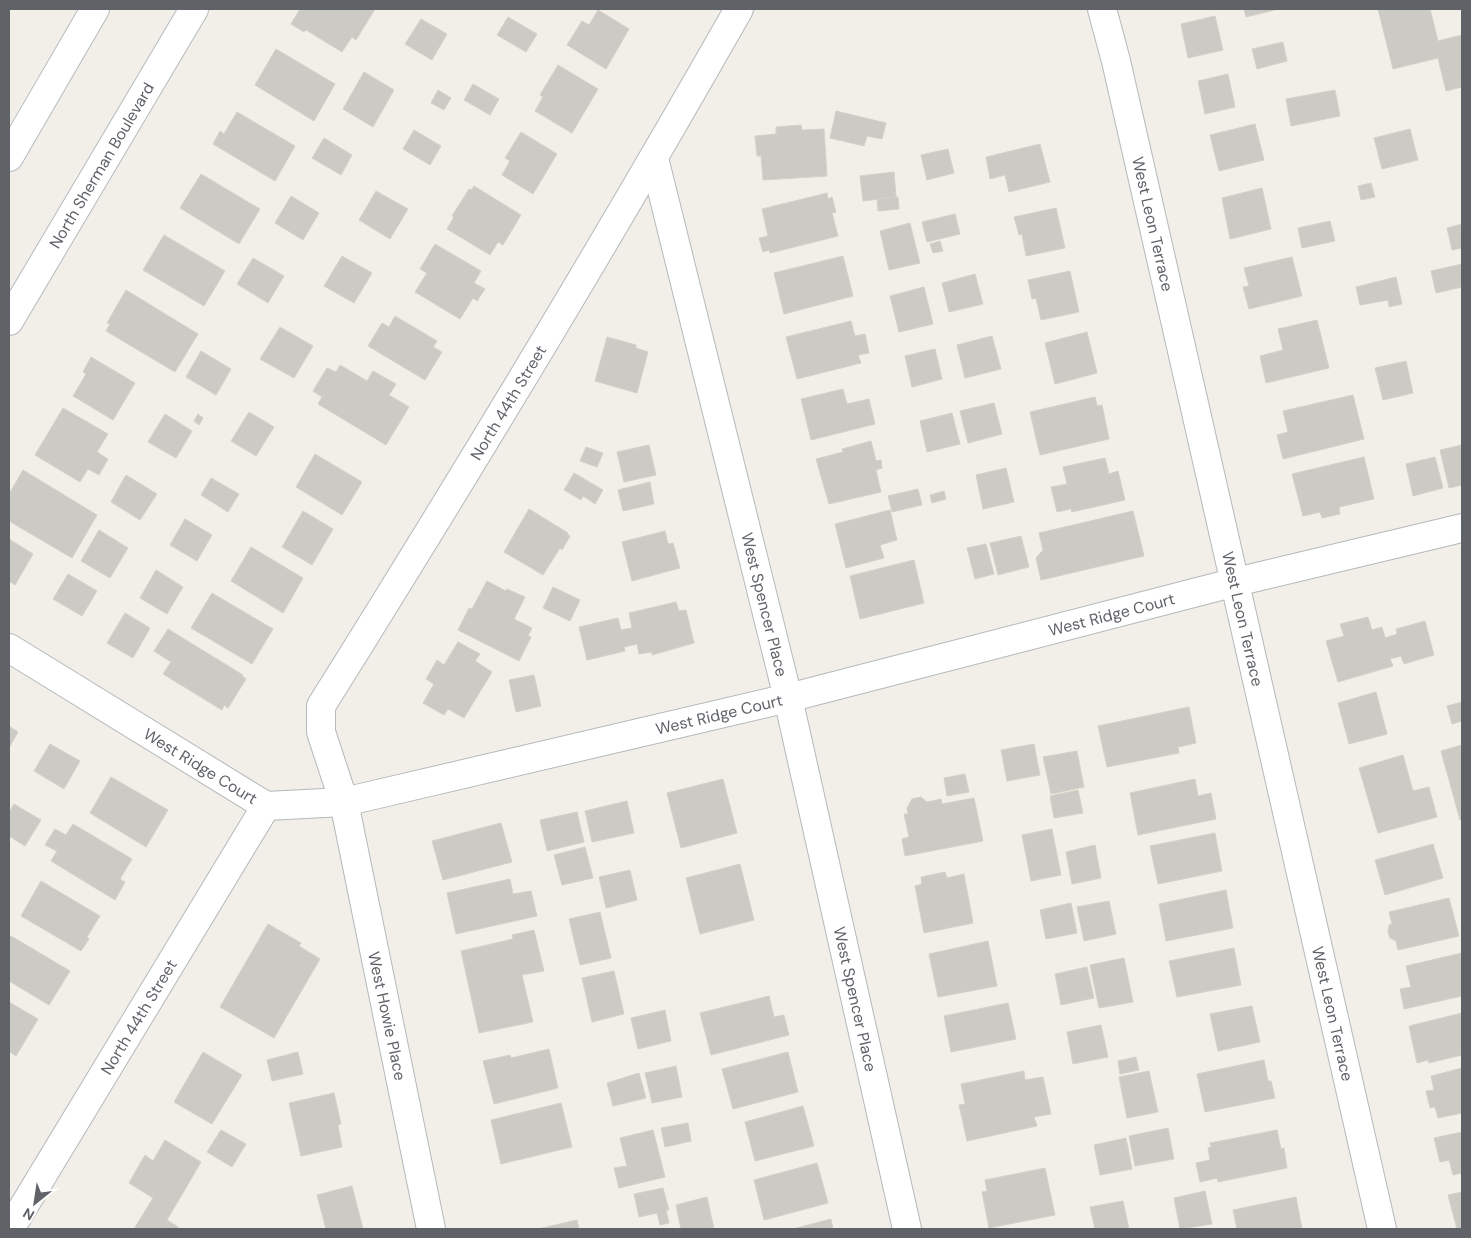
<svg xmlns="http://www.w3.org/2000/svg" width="1471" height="1238" font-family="'DM Sans',sans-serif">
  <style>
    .building { fill: #cccac5; stroke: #d6d1c6 }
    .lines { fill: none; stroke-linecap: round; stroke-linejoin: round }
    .minor-casing { stroke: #b5b8bc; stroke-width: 30 }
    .secondary-casing { stroke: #b6babf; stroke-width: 30 }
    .minor { stroke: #fff; stroke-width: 28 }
    .secondary { stroke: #fff; stroke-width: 28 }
    .labels { text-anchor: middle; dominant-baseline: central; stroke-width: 4.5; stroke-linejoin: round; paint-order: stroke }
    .street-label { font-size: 16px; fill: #5f6368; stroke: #fff }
  </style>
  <rect width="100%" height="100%" fill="#f1efe8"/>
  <path class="building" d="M300 9H375L356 40 352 37 342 52 306 30 304 32 291 24Z
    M1244 9H1275V10L1246 17Z
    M1378 9H1430L1438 41 1462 35V87L1446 91 1438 58 1393 69Z
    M598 10 629 29 606 69 567 45 582 21 589 25Z
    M1215 16 1223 50 1188 58 1181 24Z
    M508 17 537 34 526 52 497 35Z
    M421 19 447 34 432 60 405 44Z
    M1283 42 1287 61 1257 69 1252 49Z
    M276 49 335 84 314 121 255 85Z
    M558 65 598 89 572 133 535 111 543 97 540 95Z
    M364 72 394 90 373 127 343 109Z
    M1228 74 1235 107 1205 114 1198 81Z
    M473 84 499 99 490 115 464 100Z
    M438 90 451 98 444 110 431 103Z
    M1335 90 1340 116 1291 126 1286 99Z
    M836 111 886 123 882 139 867 136 864 146 830 138Z
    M237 112 295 146 275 181 213 144 220 131 224 134Z
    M1255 124 1264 160 1219 171 1210 135Z
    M801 125 802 130 824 129 827 176 763 180 761 156H757L755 136 776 134V127Z
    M1410 129 1418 160 1382 169 1374 138Z
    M414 130 441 146 430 165 403 149Z
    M521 132 557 154 533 194 502 175 510 161 505 158Z
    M324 138 352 155 341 175 312 158Z
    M1040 144 1050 182 1009 192 1005 175 990 179 986 157Z
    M948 149 954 173 927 180 921 155Z
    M894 172 896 197 863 201 860 176Z
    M201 174 260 209 239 244 180 208Z
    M1371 183 1375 197 1361 200 1358 186Z
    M474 186 521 215 503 245 498 242 490 255 447 229 454 217 452 216 469 189 472 190Z
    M1262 188 1271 229 1230 239 1222 198Z
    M376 191 408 209 390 239 359 220Z
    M827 193 828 199 832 197 836 212 832 213 838 236 770 253 769 250 763 252 759 238 768 236 762 209Z
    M291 196 319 213 303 240 275 223Z
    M898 197 899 209 878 211 877 199Z
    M1056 208 1065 248 1026 256 1022 234 1019 235 1014 217Z
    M955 214 960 234 927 242 922 222Z
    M1330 221 1335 241 1302 248 1298 228Z
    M910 223 920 263 889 270 880 231Z
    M1462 224V248L1452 250 1447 228Z
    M164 235 225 271 204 306 143 270Z
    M940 241 943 251 933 253 930 244Z
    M435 244 481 271 474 283 485 289 477 301 473 298 460 319 415 292 427 273 420 269Z
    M342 256 372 273 354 303 324 286Z
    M843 256 853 296 784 314 774 273Z
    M1292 257 1302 296 1249 309 1243 287 1249 286 1244 268Z
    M253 258 284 276 268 303 237 284Z
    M1462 264V287L1436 293 1431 271Z
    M1070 271 1079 312 1041 320 1036 298 1032 299 1028 280Z
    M975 274 983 304 949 312 942 283Z
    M1396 277 1402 304 1389 307 1388 300 1360 305 1356 287Z
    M924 287 933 324 899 332 890 296Z
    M126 290 198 334 175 372 106 331 110 324 107 323Z
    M395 316 437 341 433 347 442 352 425 380 368 346 382 323 389 327Z
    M1317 320 1329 368 1266 383 1260 356 1283 350 1278 329Z
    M851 321 855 336 865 334 869 353 858 355 861 363 797 379 786 337Z
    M280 327 313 346 294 378 260 359Z
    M1087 332 1097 373 1055 384 1045 343Z
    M992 336 1001 369 965 378 957 345Z
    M607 337 636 345V348L648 352 637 393 595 381Z
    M935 349 942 379 912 387 905 356Z
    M201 351 231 369 216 395 186 377Z
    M91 357 135 383 113 420 73 396 86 374 83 372Z
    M1406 361 1413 393 1383 400 1375 368Z
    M340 365 367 381 373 371 396 384 389 395 409 407 386 445 318 404 322 397 313 391 327 368 336 372Z
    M843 389 847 404 869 399 875 424 811 440 801 399Z
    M1353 395 1364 439 1283 459 1277 435 1288 432 1283 411Z
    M1095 397 1097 406 1102 405 1109 439 1040 455 1030 412Z
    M994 403 1002 434 968 443 960 411Z
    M63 408 108 434 97 452 108 459 99 475 88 469 80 482 35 455Z
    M249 412 274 427 256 456 231 441Z
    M952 413 960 444 927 452 920 421Z
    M165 414 192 431 176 458 148 442Z
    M198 414 203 418 199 425 194 421Z
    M871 441 876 461 881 460 882 468 876 470 881 492 829 504 816 459 843 452 842 449Z
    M649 445 656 475 624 482 617 452Z
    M1462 445V485L1449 488 1440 450Z
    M586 447 603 453 597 467 580 461Z
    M315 454 362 482 342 515 296 487Z
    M1364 457 1374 499 1339 507 1340 514 1322 518 1320 512 1303 516 1292 474Z
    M1435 457 1443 488 1413 496 1406 464Z
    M1105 458 1109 474 1118 471 1125 500 1072 512 1071 509 1057 512 1051 487 1067 484 1063 467Z
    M1006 468 1014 502 983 509 976 475Z
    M23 470 97 515 72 558 9 521V494Z
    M574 473 603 490 595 504 583 496 581 500 564 490Z
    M126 475 157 494 140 520 111 502Z
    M211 478 239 494 228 512 201 495Z
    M650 482 654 504 623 511 618 490Z
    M918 489 922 505 892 512 888 496Z
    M944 491 946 499 932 503 930 495Z
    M529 509 568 533 567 534 570 536 562 550 560 548 543 575 504 552Z
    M890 510 897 540 880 545 884 558 846 568 835 524Z
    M303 511 333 529 312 565 282 547Z
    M1133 511 1144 556 1041 580 1036 558 1043 550 1039 533Z
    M185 519 212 535 197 561 170 545Z
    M99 530 128 548 110 578 81 561Z
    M665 531 668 544 673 543 680 568 632 581 622 542Z
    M1021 536 1029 567 998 575 990 543Z
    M9 539 33 554 15 585 9 581Z
    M986 544 994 574 975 579 967 548Z
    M251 547 303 578 283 613 231 581Z
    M914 560 924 603 860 619 850 576Z
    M156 570 183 587 167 614 140 598Z
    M68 574 97 591 82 616 53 599Z
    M487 581 506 591 507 589 525 597 514 619 532 628 528 636 531 637 519 661 458 630 469 608 472 609Z
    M553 587 580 600 570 621 543 608Z
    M212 593 273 629 252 664 191 628Z
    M676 602 679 611 686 610 694 643 652 655V652L639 654 637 644 624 647 625 651 587 660 579 627 618 618 621 630 632 628 629 613Z
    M125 613 150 628 133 658 107 643Z
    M1368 617 1372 630 1382 627 1385 638 1397 634 1396 629 1425 621 1434 655 1404 664 1401 656 1390 659 1393 666 1338 682 1326 641 1344 636 1340 624Z
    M168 629 243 675 242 676 246 679 228 708 224 705 222 710 163 674 171 662 154 651Z
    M458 642 480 654 475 661 492 672 464 718 448 709 444 715 423 703 434 684 426 679 437 660 444 665Z
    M534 675 541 706 516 712 509 680Z
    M1376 692 1387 734 1349 744 1338 703Z
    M1462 702V721L1452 724 1447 706Z
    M1189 707 1196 743 1178 747 1179 753 1107 767 1098 726Z
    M9 726 18 732 9 748Z
    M50 744 80 761 64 789 34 771Z
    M1034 744 1040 775 1007 781 1001 750Z
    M1462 745V819L1460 820 1441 751Z
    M1077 751 1084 787 1051 794 1043 757Z
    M1403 755 1413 791 1429 787 1437 817 1378 833 1359 768Z
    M965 774 969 792 947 796 944 778Z
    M111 777 168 810 146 847 90 813Z
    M723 779 737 833 681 848 667 793Z
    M1195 779 1198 796 1211 793 1216 819 1138 835 1130 793Z
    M1078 790 1083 813 1054 818 1050 796Z
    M921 797 927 802 941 799 942 804 974 798 983 841 905 856 902 839 909 837 904 814H908L907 808 912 799Z
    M627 801 634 833 592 842 585 811Z
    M14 804 41 820 25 846 9 836V813Z
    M577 812 584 842 547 851 540 820Z
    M501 823 512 862 443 880 432 841Z
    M73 824 132 859 120 879 125 882 115 900 51 861 57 851 45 845 55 829 66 835Z
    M1052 829 1061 875 1031 881 1022 835Z
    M1215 833 1222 871 1158 884 1150 846Z
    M1433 844 1443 878 1385 895 1375 860Z
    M1095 845 1101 878 1072 884 1066 852Z
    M585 847 593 878 562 885 554 855Z
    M740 864 754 920 700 934 686 878Z
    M630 870 637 900 606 908 599 877Z
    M945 872 947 878 964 874 973 923 924 933 915 886 922 884 921 877Z
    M510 879 513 894 531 891 537 916 456 934 447 893Z
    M41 881 100 916 87 937 89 939 81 951 21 916Z
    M1226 890 1233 928 1166 941 1159 904Z
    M1449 898 1459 936 1398 950 1396 941 1390 938 1388 931 1389 925 1392 924 1389 912Z
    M1109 901 1116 934 1084 941 1077 907Z
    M1071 903 1077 933 1046 939 1040 910Z
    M600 912 611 958 580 965 569 919Z
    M268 924 301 943 299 946 320 959 274 1038 220 1007Z
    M534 930 544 971 522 975 533 1022 479 1033 461 951 513 939 512 935Z
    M11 936 70 971 49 1005 9 981V939Z
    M988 941 997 986 938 997 929 954Z
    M1234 948 1241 985 1177 997 1169 961Z
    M1462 953V996L1404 1009 1400 989 1411 987 1406 966Z
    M1124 958 1133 1002 1099 1008 1090 965Z
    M1087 967 1094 998 1061 1005 1055 974Z
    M614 971 624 1014 592 1022 582 978Z
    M769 996 774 1017 784 1015 789 1035 711 1055 700 1013Z
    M9 1002 38 1019 16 1056 9 1051Z
    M1008 1003 1016 1039 951 1052 944 1016Z
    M1252 1006 1260 1042 1218 1051 1210 1014Z
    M665 1010 671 1041 638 1049 631 1018Z
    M1462 1013V1055L1429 1063 1428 1060 1417 1063 1409 1026Z
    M1101 1025 1108 1057 1073 1064 1067 1032Z
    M549 1049 558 1088 494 1104 483 1061 510 1055 511 1058Z
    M203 1052 242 1075 212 1124 174 1102Z
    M298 1052 303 1074 272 1081 267 1060Z
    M788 1052 798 1092 733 1109 722 1069Z
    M1136 1057 1139 1070 1120 1074 1118 1061Z
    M1264 1060 1268 1081H1271L1275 1098 1205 1112 1197 1074Z
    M676 1066 682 1097 652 1103 645 1073Z
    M1462 1068V1113L1438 1118 1435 1107 1430 1108 1426 1091 1434 1090 1431 1076Z
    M1024 1071 1025 1080 1043 1077 1051 1114 1034 1117 1037 1126 967 1141 959 1105 965 1104 961 1084Z
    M1149 1071 1158 1112 1127 1118 1119 1077Z
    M639 1073 646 1098 613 1106 607 1083Z
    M334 1093 341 1124 338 1125 342 1147 301 1156 289 1103Z
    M561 1103 572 1147 501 1164 491 1120Z
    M803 1106 814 1146 755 1161 745 1122Z
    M688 1123 691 1141 665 1147 661 1128Z
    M1168 1128 1174 1159 1135 1166 1129 1136Z
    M221 1130 246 1144 232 1167 207 1152Z
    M653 1130 665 1177 619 1188 614 1168 627 1166 620 1138Z
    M1277 1130 1281 1149 1284 1148 1287 1168 1218 1182 1217 1178 1200 1182 1196 1163 1210 1160 1208 1148 1211 1147 1210 1143Z
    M1462 1132V1173L1453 1175 1449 1160 1440 1162 1434 1138Z
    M1126 1138 1132 1169 1100 1175 1094 1145Z
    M165 1140 201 1162 167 1220 178 1227 177 1229H134L153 1198 129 1183 145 1155 153 1161Z
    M817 1163 828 1203 764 1220 754 1180Z
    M1045 1168 1055 1215 989 1228 982 1192 987 1191 985 1180Z
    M352 1186 363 1229H326L317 1195Z
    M663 1188 669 1210H666L669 1223 660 1225 657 1213 639 1217 634 1194Z
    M1205 1191 1212 1224 1180 1229 1174 1198Z
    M1462 1192V1229H1457L1448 1195Z
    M707 1197 714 1229H681L676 1205Z
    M1296 1197 1302 1229H1237L1233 1210Z
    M1123 1201 1129 1229H1095L1090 1207Z
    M831 1219 833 1229H793Z
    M577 1220 579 1229H538Z"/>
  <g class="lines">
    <defs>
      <g id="minor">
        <path id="s1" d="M1102 9 1116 61 1382 1229"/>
        <path id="s2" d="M654 158 788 698 907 1229"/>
        <path id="s3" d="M9 648 266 806 344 802 788 698 1236 582 1462 528"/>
        <path id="s4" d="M10 1229 266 806"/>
        <path id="s5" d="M431 1229 344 802 321 732V706C465 476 605 245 739 9"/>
      </g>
      <g id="secondary">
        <path d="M9 157 95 9"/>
        <path id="s6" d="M9 321 194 9"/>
      </g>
    </defs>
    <use href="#minor" class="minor-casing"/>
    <use href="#secondary" class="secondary-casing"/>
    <use href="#minor" class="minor"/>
    <use href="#secondary" class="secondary"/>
  </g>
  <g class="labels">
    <g class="street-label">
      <text stroke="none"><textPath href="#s6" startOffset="181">North Sherman Boulevard</textPath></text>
      <text stroke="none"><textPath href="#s1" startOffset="221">West Leon Terrace</textPath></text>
      <text stroke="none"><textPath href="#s5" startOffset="892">North 44th Street</textPath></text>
      <text stroke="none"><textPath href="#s2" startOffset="460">West Spencer Place</textPath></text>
      <text stroke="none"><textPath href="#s3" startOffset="1170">West Ridge Court</textPath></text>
      <text stroke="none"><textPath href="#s1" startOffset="626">West Leon Terrace</textPath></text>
      <text stroke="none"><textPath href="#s3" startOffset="765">West Ridge Court</textPath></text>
      <text stroke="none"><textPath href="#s3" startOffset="225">West Ridge Court</textPath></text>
      <text stroke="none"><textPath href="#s2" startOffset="865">West Spencer Place</textPath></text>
      <text stroke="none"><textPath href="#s1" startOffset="1031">West Leon Terrace</textPath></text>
      <text transform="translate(387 1016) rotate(78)">West Howie Place</text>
      <text stroke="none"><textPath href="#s4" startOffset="248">North 44th Street</textPath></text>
    </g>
  </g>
  <rect width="1471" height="1238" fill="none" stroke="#5f6368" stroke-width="20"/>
  <g transform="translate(35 1203) rotate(210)" stroke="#ffffff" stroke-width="4" paint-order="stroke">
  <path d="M0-4L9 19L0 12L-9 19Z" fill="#5f6368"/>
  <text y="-8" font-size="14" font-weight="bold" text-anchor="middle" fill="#5f6368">N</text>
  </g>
</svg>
